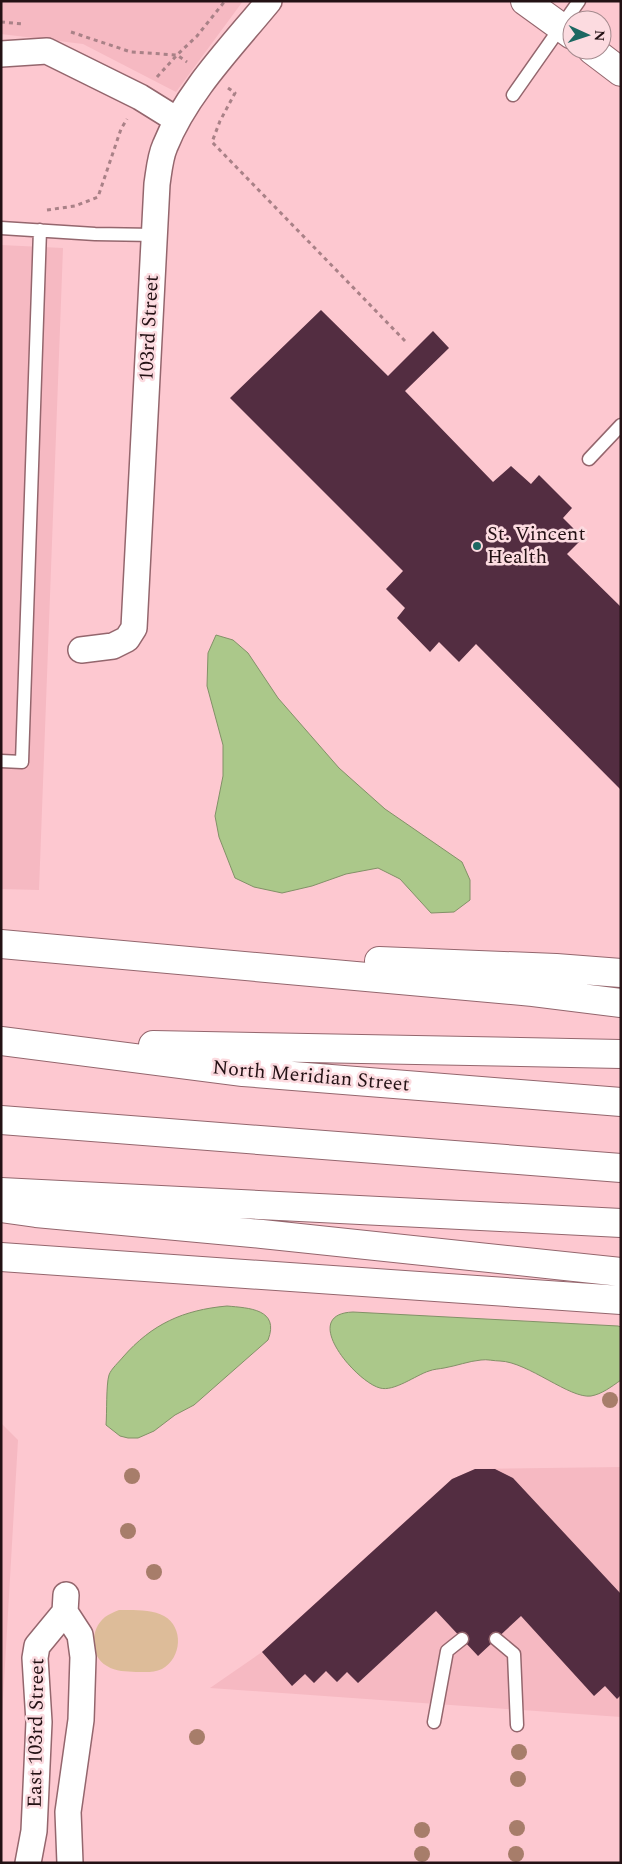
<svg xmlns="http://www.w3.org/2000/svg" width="622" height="1864" font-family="Spectral,serif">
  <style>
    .built { fill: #f6b9c2 }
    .green { fill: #ddbc99 }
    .water { fill: #abc88a; stroke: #829167 }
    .building { fill: #532d41 }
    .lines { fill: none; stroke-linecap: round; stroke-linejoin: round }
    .service-casing { stroke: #94666d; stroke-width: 15 }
    .minor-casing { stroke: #94666d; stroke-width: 28 }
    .tertiary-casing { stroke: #94666d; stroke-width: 30 }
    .motorway-casing { stroke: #94666d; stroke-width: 30 }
    .path { stroke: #a98187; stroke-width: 3; stroke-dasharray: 4 4; stroke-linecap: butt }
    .service { stroke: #fff; stroke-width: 12 }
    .minor { stroke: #fff; stroke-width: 25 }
    .tertiary { stroke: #fff; stroke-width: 28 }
    .motorway { stroke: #fff; stroke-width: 28 }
    .tree { fill: #a77d6a }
    .poi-dot { fill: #1c6862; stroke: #fcdbe0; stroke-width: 2 }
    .labels { text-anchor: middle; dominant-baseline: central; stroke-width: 5; stroke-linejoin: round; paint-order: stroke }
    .street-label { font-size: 20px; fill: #231114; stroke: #fcdbe0 }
    .poi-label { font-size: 20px; fill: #231114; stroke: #fcdbe0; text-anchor: start }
  </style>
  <rect width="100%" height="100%" fill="#fdc8d0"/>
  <path class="built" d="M1 1H243L176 92 83 44 1 34Z
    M1 245 63 248 39 890 1 889Z
    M1 1423 18 1440 1 1734Z
    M621 1467V1717L210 1688 262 1652 452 1479 475 1469Z"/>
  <path class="green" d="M119 1610C132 1610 152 1609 164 1616 184 1627 182 1658 162 1669 154 1673 145 1672 136 1672 126 1671 116 1672 107 1666 89 1656 90 1629 105 1617 109 1614 114 1612 119 1610Z"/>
  <path class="water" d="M216 635 233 640 248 653 278 698 339 768 385 809 462 862 470 880V900L454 912 431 913 400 879 378 868 346 874 312 886 282 893 254 887 235 878 219 837 215 816 223 776V745L207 686 208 653Z
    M227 1306C249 1308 280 1309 268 1340L194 1405 175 1415 154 1431 138 1438H128L120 1436 106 1425C107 1414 106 1384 109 1375 111 1369 119 1362 123 1357 152 1324 183 1310 227 1306Z
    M353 1312 618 1326 621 1327V1380C611 1387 602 1394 591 1396 570 1399 528 1362 500 1361 494 1361 487 1359 481 1360 469 1361 456 1366 444 1368 439 1369 434 1369 429 1371 416 1375 394 1392 380 1388 356 1382 298 1314 353 1312Z"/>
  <path class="building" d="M321 310 388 376 433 331 449 348 405 391 493 482 511 466 531 484 539 475 572 508 563 518 583 538 567 554 621 607V790L476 644 459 662 439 642 430 652 397 618 405 608 386 589 403 571 230 398Z
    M475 1469H495L513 1478 621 1594V1695L617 1699 605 1686 594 1696 521 1616 478 1656 436 1611 358 1683 347 1672 337 1682 326 1671 314 1683 305 1674 292 1686 262 1652 452 1479Z"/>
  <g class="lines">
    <defs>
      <path id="service" d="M513 95 579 1
        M1 228 95 234 155 235
        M589 459 621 425
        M1 761 22 762 40 230
        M496 1639 514 1654 517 1725
        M434 1722 447 1651 462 1639"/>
      <path id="minor" d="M1 54 47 51 140 97 177 120
        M81 650 113 646 127 639 134 628 157 184C159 171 160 157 165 146 186 93 233 45 269 1
        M65 1612 80 1635 83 1657 81 1720 68 1812 70 1863
        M28 1863 34 1831 39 1722 35 1658 37 1646 65 1612 66 1595"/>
      <path id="tertiary" d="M525 1 572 35
        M592 50 621 72"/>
      <path id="motorway" d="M1 944 533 992 621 1003
        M379 961 556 968 621 973
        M1 1041 243 1072 621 1102
        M153 1045 621 1054
        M1 1120 621 1168
        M1 1192 621 1223
        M1 1208 36 1213 262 1234 621 1272
        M1 1257 621 1300"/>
    </defs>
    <use href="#service" class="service-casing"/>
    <use href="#minor" class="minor-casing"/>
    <use href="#tertiary" class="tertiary-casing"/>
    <use href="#motorway" class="motorway-casing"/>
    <path class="path" d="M1 22 23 24
      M71 32 131 52 177 55 187 62
      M157 77 177 55 197 36 225 1
      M228 88 235 93 220 121 212 142 406 342
      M47 210 75 206 98 197 121 129 127 119"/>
    <use href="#service" class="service"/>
    <use href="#minor" class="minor"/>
    <use href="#tertiary" class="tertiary"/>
    <use href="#motorway" class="motorway"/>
  </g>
  <g class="tree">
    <circle cx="610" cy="1400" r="8"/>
    <circle cx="132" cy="1476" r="8"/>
    <circle cx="128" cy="1531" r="8"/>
    <circle cx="154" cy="1572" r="8"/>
    <circle cx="197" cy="1737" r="8"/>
    <circle cx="519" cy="1752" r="8"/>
    <circle cx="518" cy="1779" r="8"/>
    <circle cx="517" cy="1828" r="8"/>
    <circle cx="422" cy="1830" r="8"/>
    <circle cx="422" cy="1854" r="8"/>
    <circle cx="516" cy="1854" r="8"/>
  </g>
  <circle class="poi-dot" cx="477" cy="546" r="5"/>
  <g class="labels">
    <g class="street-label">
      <text transform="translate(149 328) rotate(-87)">103rd Street</text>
      <text transform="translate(311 1076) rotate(5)">North Meridian Street</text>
      <text transform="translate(36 1733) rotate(-89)">East 103rd Street</text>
    </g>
    <g class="poi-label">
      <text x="487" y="534">St. Vincent<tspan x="487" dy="23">Health</tspan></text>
    </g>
  </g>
  <rect width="622" height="1864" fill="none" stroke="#231114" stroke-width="5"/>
  <g transform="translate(587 35) rotate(93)"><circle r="24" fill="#fcdbe0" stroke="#a58a8e"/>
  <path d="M0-4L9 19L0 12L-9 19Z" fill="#1c6862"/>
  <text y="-8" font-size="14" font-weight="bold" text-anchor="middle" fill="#231114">N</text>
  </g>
</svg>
